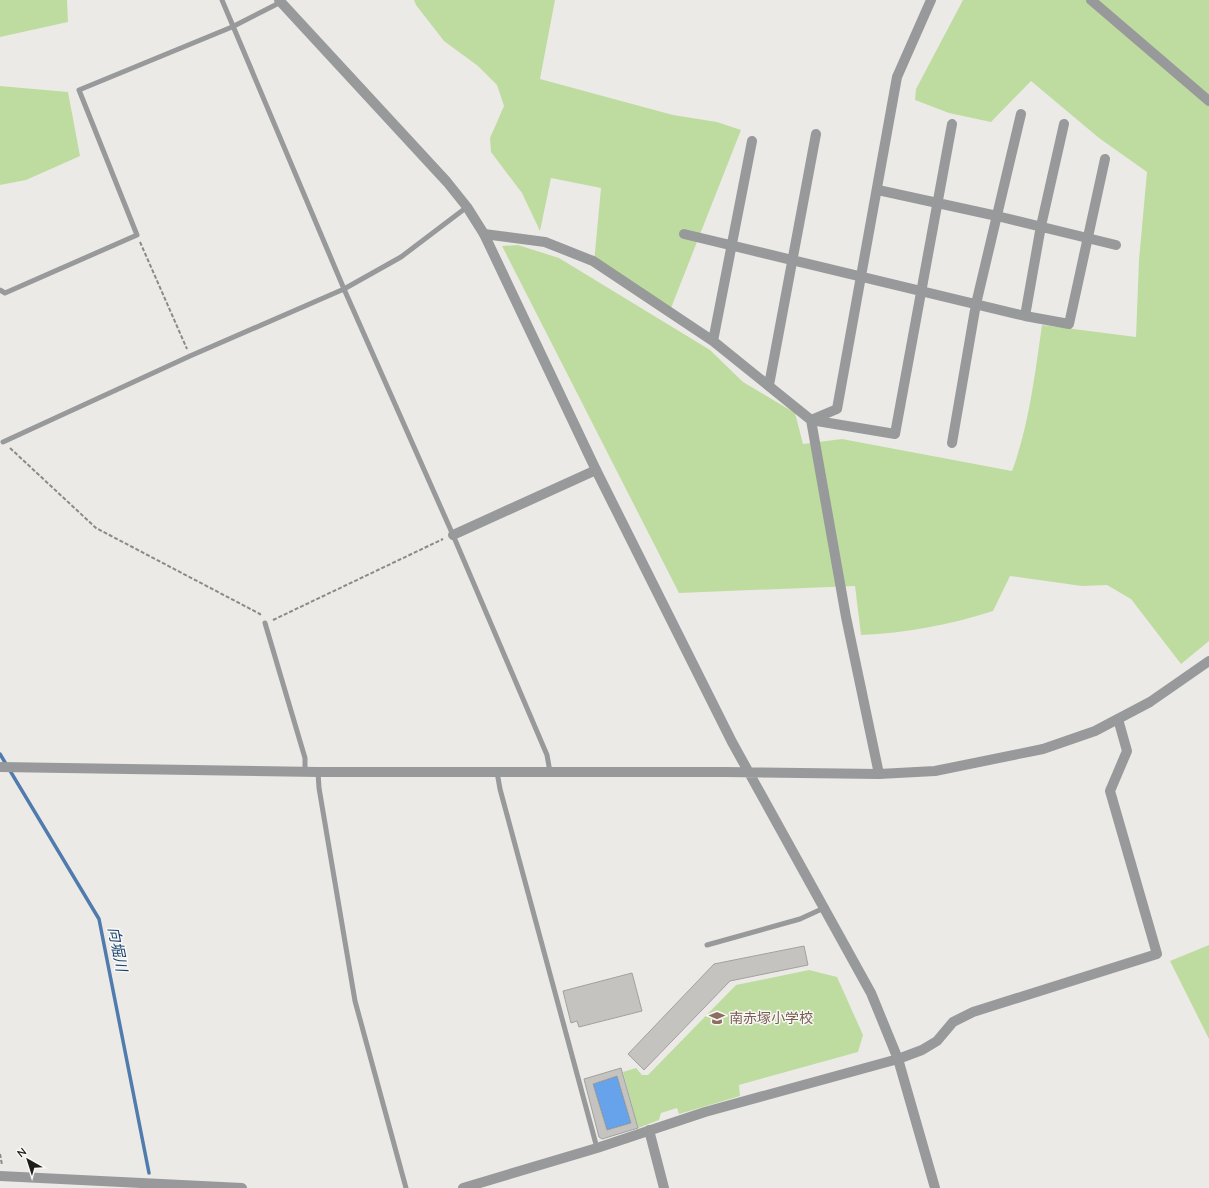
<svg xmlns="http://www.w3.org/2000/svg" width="1209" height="1188" font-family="Quicksand,'Noto Sans JP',sans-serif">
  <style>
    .green { fill: #bedc9f }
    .water { fill: #66a3eb; stroke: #507bad }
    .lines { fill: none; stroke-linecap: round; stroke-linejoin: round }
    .stream { stroke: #507bad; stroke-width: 3.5 }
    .building { fill: #c4c3c0; stroke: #a3a19e; fill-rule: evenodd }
    .path { stroke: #8b8a88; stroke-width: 2; stroke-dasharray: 4 2; stroke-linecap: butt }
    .service { stroke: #98999a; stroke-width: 5 }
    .minor { stroke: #98999a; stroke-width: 10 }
    .tertiary { stroke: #98999a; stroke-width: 10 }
    .labels { text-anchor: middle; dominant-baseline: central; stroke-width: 3; stroke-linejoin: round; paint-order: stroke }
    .education-label { font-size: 14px; fill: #785e54; stroke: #f9f8f5; text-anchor: start }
    .water-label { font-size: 15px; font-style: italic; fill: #194371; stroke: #f9f8f5 }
  </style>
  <rect width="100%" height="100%" fill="#eceae7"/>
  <path class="green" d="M0 0H67L68 22 0 37Z
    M414 0H555L540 79 673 115 717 122 741 130 671 308 594 263 601 188 551 178 540 231 522 193 491 152 490 138 504 106 497 85 478 66 444 41 416 5Z
    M963 0H1209V641L1181 664 1131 599 1107 585 1082 586 1010 576 993 611C949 625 906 633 861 635L855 586 679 593 502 246 518 245 559 258 710 350 743 382 795 413 803 444 842 439 1012 471C1029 426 1035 373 1042 325L1136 337 1139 260 1147 172 1099 138 1031 81 991 122 949 113 915 100 916 89Z
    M0 86 68 92 80 156 26 180 0 185Z
    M1209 945V1039L1170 961Z
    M809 970 837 977 863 1035 858 1052 739 1085 740 1096 679 1114 677 1108 661 1113 659 1120 638 1128 623 1072 636 1068 642 1075H648L736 985Z"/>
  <path class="water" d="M617 1076 631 1123 607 1130 593 1084Z"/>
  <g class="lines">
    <path class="stream" d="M0 754 99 919 149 1173"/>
  </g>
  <path class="building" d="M804 946 808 965 730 981 644 1070 628 1054 714 964Z
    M632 973 642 1011 579 1027 577 1021 571 1023 563 991Z
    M621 1068 638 1128 602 1139 599 1137 584 1079ZM617 1076 631 1123 607 1130 593 1084Z"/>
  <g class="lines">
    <path class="path" d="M140 242 187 349
      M10 448 96 528 260 614 261 617
      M273 620 443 539
      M0 1154 2 1165"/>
    <path class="service" d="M222 0 344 289 453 535 547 755 550 772
      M0 290 5 293 137 235 79 90 232 27 281 2
      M3 442 190 356 344 289 401 257 467 207
      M265 623 305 758V771
      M318 772 319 788 355 1001 406 1188
      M497 772 500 789 597 1148
      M707 945 800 919 824 908"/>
    <path class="minor" d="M1091 0 1209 101
      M878 190 997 216 1116 245
      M484 234 545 242 593 261 713 341 811 420 895 434 952 124
      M684 234 1025 316 1069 324 1105 159
      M1025 316 1041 226 1064 124
      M713 341 752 141
      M769 385 816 134
      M811 420 837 409 897 77 931 0
      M811 420 846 617 879 774
      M952 443 976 304 1021 114
      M453 535 596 470
      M649 1130 664 1188
      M0 1176 242 1188
      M463 1188 597 1148 705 1112 898 1059 922 1050 937 1041 953 1022 973 1012 1157 954 1110 791 1127 751 1118 719"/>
    <path class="tertiary" d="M279 0 447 182 467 207 484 234 596 470 732 742 871 993 898 1059 935 1188
      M0 767 318 772H725L879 774 935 771 1043 749 1095 731 1150 702 1209 661"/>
  </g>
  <defs>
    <symbol id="school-bare" viewBox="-9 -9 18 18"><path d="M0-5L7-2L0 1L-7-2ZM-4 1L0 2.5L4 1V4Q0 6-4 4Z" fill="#8d6e63" stroke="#f9f8f5" stroke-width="2.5" paint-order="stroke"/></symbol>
  </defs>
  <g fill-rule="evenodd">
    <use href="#school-bare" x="706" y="1007" width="22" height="22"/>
  </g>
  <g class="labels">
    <g class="education-label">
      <text x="729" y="1018">南赤塚小学校</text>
    </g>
    <g class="water-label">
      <text transform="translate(118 949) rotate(79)">向堀川</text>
    </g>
  </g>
  <g transform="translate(28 1160) rotate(321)" stroke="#f9f8f5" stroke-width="3" paint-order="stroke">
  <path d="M0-3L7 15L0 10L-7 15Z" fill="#1e1d1c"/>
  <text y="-6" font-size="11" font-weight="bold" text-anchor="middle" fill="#1e1d1c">N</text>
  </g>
</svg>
